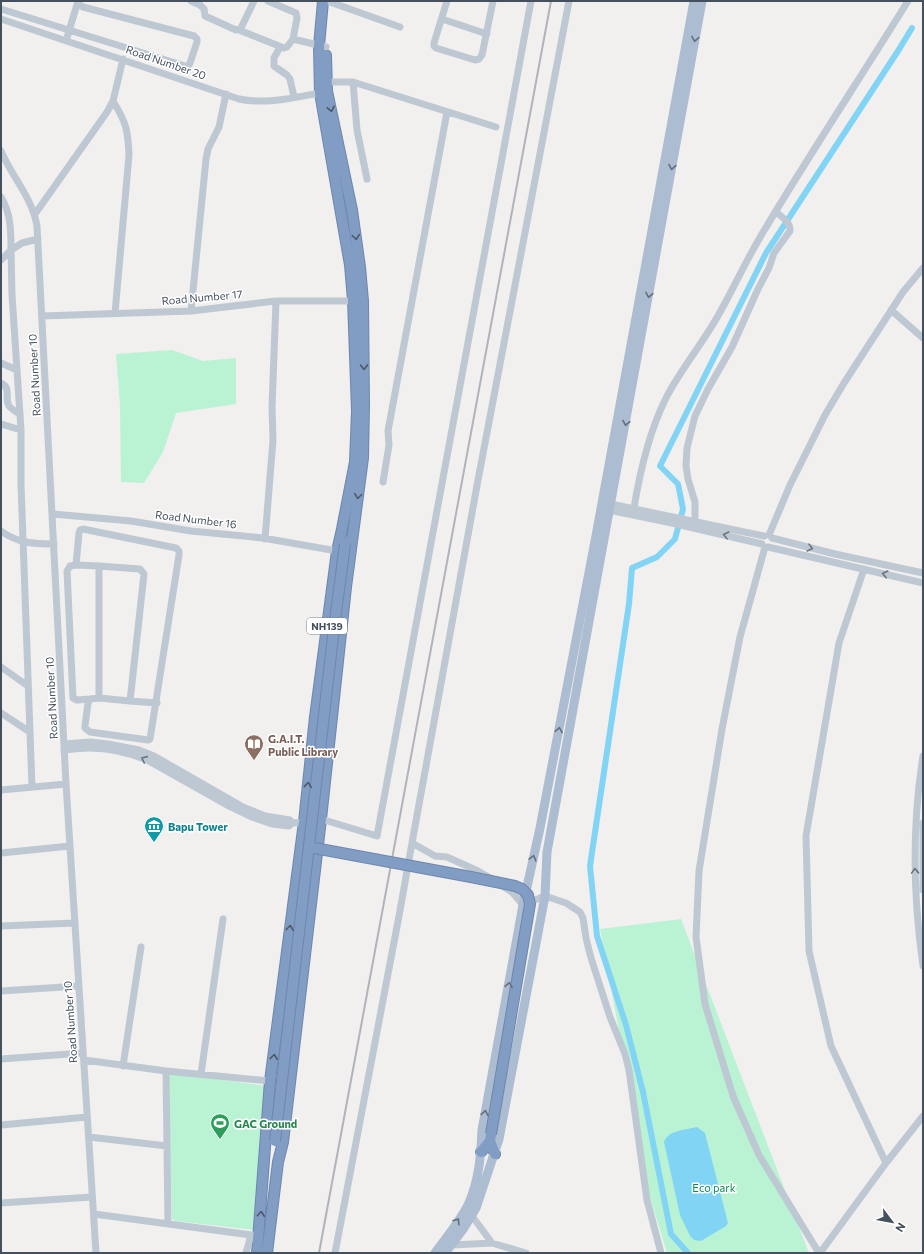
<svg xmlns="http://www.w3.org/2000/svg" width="924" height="1254" font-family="Commissioner,sans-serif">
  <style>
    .park { fill: #b9f3d4 }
    .water { fill: #82d4f5 }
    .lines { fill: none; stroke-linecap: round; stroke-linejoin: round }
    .canal { stroke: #82d4f5; stroke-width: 6 }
    .highway-casing { stroke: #6d87ae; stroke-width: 12 }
    .minor { stroke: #bec8d2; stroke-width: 7 }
    .major { stroke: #acbcd1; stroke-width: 9 }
    .highway { stroke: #829dc3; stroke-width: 10 }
    .rail { stroke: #b0b3ba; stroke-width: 2 }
    .highway-bridge-casing { stroke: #6d87ae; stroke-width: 12; stroke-linecap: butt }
    .highway-bridge { stroke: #829dc3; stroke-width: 10 }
    .oneway { stroke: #647080 }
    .oneway2 { stroke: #4b5868 }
    .oneway3 { stroke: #697481 }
    .labels { text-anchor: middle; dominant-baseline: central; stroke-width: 3; stroke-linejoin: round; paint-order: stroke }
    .shield { fill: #fff; stroke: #7d848e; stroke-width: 1 }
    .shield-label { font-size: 10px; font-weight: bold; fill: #45505e }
    .street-label { font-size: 11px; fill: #45505e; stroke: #fff }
    .education-label { font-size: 11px; font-weight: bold; fill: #785e54; stroke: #fff; text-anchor: start }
    .culture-label { font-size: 11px; font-weight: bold; fill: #0d838f; stroke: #fff; text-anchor: start }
    .leisure-label { font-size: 11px; font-weight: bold; fill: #27864d; stroke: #fff; text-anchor: start }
    .park-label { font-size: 11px; fill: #0e8753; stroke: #fff }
  </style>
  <rect width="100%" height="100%" fill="#f2efef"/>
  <path class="park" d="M172 350 203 361 236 358V404L176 413 163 452 144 483 121 482 120 405 116 354Z
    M681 919 809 1253H667L650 1197 600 929Z
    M172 1073 267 1086 255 1230 175 1221 172 1219 168 1076Z"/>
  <path class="water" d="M697 1127 705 1133 728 1223 726 1226 701 1241 694 1240 690 1236 680 1215 664 1142C668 1130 685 1130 697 1127Z"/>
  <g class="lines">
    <path class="canal" d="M688 1253 671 1234 643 1092 626 1025 597 936 590 866 629 604 632 568 657 557 675 539 683 509 678 484 660 466 766 253 898 51 912 28"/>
    <defs>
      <path id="highway" d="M491 1134 490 1141 495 1154
        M481 1152 490 1141
        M257 1253 270 1081 304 822 315 717 337 551 342 529 355 462 357 411 353 300 350 265 320 93 319 46 323 1
        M267 1253 278 1162 283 1142 321 819 346 587 363 458 364 405 363 301 360 267 352 210 327 91 326 55"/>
    </defs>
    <use href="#highway" class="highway-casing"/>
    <path class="minor" d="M191 1 200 5 204 9 205 16 236 30 241 28 254 1
      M268 1 296 13 297 18 293 39 326 47
      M447 1 434 43V46L436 48 475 60 479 59 482 55 493 1
      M330 2 400 27
      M1 9 185 66H188L190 63 197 42V39L194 36 83 7 80 5 78 1
      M1 19 239 99C267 105 296 97 325 92
      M442 19 487 34
      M239 30 284 48 287 47 293 39
      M66 41 78 1
      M280 47 274 58V66L287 75 290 79 294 97
      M327 82H353L496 127
      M353 82 357 130 367 179
      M113 101C126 122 128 130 129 155L115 313
      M1 151C12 177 32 197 37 226L66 784 96 1253
      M1 197C11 213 11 232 11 250L1 260
      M35 214 107 112 113 101 123 59
      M891 310 923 338
      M191 311 206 159 208 149 219 127 226 94
      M42 316 191 311 276 301H357
      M1 363 17 370
      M1 383C12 388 4 398 9 406 12 410 17 412 20 414
      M1 424 21 430
      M383 482 389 445 388 431 447 112
      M606 503 764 536
      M634 508C640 471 649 432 666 398 681 369 703 343 719 314 735 286 748 256 765 229 811 152 861 77 908 1
      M604 509 672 523 762 544
      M53 514 131 521 191 531 263 538 337 551
      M695 521V502L688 479 686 466 687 448 695 416 708 389 732 347 758 289 769 268 774 253 790 231C791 223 782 217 776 212
      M1 531C17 543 34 544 54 544
      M769 535 790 485 825 415 844 383 903 292 923 268
      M772 538 835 554 923 573
      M265 539 273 440 272 407 276 301
      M765 547 740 637 722 729 699 871 696 937 705 1004 733 1096 759 1155 819 1253
      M768 547 923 583
      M76 565 70 566 67 571 73 698 77 700 90 699
      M864 569 839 643 806 836 809 951 831 1046 886 1163
      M1 667 28 686
      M99 698V566L140 569 144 574 130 701 99 698 90 699 88 703 85 726V728L90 732 148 740 150 739 179 555V551L176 548 83 529 80 530 79 533 76 565 99 566
      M130 701 157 703
      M1 713 30 732
      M64 744 90 742 108 744 139 750 154 756 243 807 265 816 290 820 292 823
      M64 750C73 749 81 748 89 748 108 748 130 753 147 760L227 805 252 817 272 824 289 826 292 823 307 822
      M923 756C912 825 913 896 923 966
      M32 787 21 484V430L12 295 11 250 22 243 38 239
      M1 790 66 784
      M318 820 321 819 377 836 531 1
      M923 823V890
      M1 853 70 846
      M492 879 478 871 447 857 435 856 412 843 478 480 569 1
      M501 885 512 892 523 905 545 896 566 903 580 912 583 918 586 938 591 958 610 1017 625 1054 629 1070 647 1200 661 1253
      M1 926 75 923
      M1 991 79 986
      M1 1059 83 1053
      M84 1060 166 1071 270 1081
      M123 1066 141 947
      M166 1071 168 1224
      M201 1074 223 919
      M1 1125 87 1117
      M89 1137 167 1146
      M1 1203 92 1197
      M94 1214 259 1236
      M472 1216 492 1243
      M452 1245 492 1243 526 1253
      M246 1253 251 1235
      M335 1253 399 916 412 843
      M820 1253 886 1163 923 1116"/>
    <path class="major" d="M435 1253C446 1238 459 1222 468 1205 479 1181 481 1155 482 1130L523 905 540 828 596 536 694 1
      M445 1253 464 1228 476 1208 499 1139 545 896 547 852 702 1"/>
    <use href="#highway" class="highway"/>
    <path class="rail" d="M319 1253 551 1"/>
    <defs>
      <path id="highway-bridge" d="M309 847 471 877 515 886 522 889 528 895 530 904 491 1134
        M275 1141 334 628 345 544"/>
    </defs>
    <use href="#highway-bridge" class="highway-bridge-casing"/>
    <use href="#highway-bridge" class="highway-bridge"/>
  </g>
  <defs><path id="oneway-chevron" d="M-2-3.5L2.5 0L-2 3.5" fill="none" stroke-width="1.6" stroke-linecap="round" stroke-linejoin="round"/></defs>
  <g class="oneway">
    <use href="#oneway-chevron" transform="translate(695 39) rotate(100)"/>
    <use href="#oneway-chevron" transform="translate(672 167) rotate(100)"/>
    <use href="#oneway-chevron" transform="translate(649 295) rotate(100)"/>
    <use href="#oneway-chevron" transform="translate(626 423) rotate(100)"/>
    <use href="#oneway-chevron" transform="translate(559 730) rotate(-79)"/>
    <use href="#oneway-chevron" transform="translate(533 858) rotate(-75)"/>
    <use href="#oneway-chevron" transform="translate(509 985) rotate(-80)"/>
    <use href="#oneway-chevron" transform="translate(485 1113) rotate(-80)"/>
    <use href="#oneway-chevron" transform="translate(457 1221) rotate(-57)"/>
  </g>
  <g class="oneway2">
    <use href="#oneway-chevron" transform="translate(331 109) rotate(78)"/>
    <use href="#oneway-chevron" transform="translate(356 237) rotate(82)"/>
    <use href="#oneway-chevron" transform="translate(364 367) rotate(89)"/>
    <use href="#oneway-chevron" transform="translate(358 496) rotate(98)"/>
    <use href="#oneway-chevron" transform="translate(308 785) rotate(-84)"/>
    <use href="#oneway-chevron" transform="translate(290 928) rotate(-83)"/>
    <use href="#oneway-chevron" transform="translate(274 1057) rotate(-83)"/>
    <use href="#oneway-chevron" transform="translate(261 1214) rotate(-85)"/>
  </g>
  <g class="oneway3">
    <use href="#oneway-chevron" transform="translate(726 535) rotate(-166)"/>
    <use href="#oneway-chevron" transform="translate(810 548) rotate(14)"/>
    <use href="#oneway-chevron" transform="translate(885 574) rotate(-167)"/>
    <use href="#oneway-chevron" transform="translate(144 759) rotate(-156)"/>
    <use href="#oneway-chevron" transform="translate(915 871) rotate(-92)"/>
  </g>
  <defs>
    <symbol id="library-pin" viewBox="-11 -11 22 30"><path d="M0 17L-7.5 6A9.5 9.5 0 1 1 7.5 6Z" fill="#8d6e63" stroke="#fff"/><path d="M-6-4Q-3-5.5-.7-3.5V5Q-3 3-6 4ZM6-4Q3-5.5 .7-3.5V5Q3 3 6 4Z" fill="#fff"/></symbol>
    <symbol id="museum-pin" viewBox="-11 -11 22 30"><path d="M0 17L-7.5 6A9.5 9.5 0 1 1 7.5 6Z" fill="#0f9aa8" stroke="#fff"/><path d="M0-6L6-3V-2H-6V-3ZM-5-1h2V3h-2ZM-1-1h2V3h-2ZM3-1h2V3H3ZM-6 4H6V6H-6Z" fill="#fff"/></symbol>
    <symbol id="stadium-pin" viewBox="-11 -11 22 30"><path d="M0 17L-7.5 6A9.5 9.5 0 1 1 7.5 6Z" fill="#2e9e5b" stroke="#fff"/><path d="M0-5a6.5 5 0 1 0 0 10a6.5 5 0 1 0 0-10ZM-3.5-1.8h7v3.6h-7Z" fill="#fff"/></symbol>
  </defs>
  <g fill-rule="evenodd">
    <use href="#library-pin" x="243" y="733" width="22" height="30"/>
    <use href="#museum-pin" x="143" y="815" width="22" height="30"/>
    <use href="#stadium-pin" x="209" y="1112" width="22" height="30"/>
  </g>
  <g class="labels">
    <rect class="shield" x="307" y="618" width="40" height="16" rx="3"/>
    <g class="shield-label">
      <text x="327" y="626">NH139</text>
    </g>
    <g class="street-label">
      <text transform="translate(166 62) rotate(19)">Road Number 20</text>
      <text transform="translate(202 297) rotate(-5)">Road Number 17</text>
      <text transform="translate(34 375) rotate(-93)">Road Number 10</text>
      <text transform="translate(196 519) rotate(7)">Road Number 16</text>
      <text transform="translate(51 698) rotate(-93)">Road Number 10</text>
      <text transform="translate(70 1022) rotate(-94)">Road Number 10</text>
    </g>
    <g class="education-label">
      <text x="268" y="738">G.A.I.T.<tspan x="268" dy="13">Public Library</tspan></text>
    </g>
    <g class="culture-label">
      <text x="168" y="826">Bapu Tower</text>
    </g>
    <g class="leisure-label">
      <text x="234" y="1123">GAC Ground</text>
    </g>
    <g class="park-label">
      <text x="714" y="1187">Eco park</text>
    </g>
  </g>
  <rect width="924" height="1254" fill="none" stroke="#45505e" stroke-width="4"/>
  <g transform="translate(892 1222) rotate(122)" stroke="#ffffff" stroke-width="3" paint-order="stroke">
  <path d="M0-3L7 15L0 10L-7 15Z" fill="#45505e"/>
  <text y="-6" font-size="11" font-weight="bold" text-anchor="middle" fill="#45505e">N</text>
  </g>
</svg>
